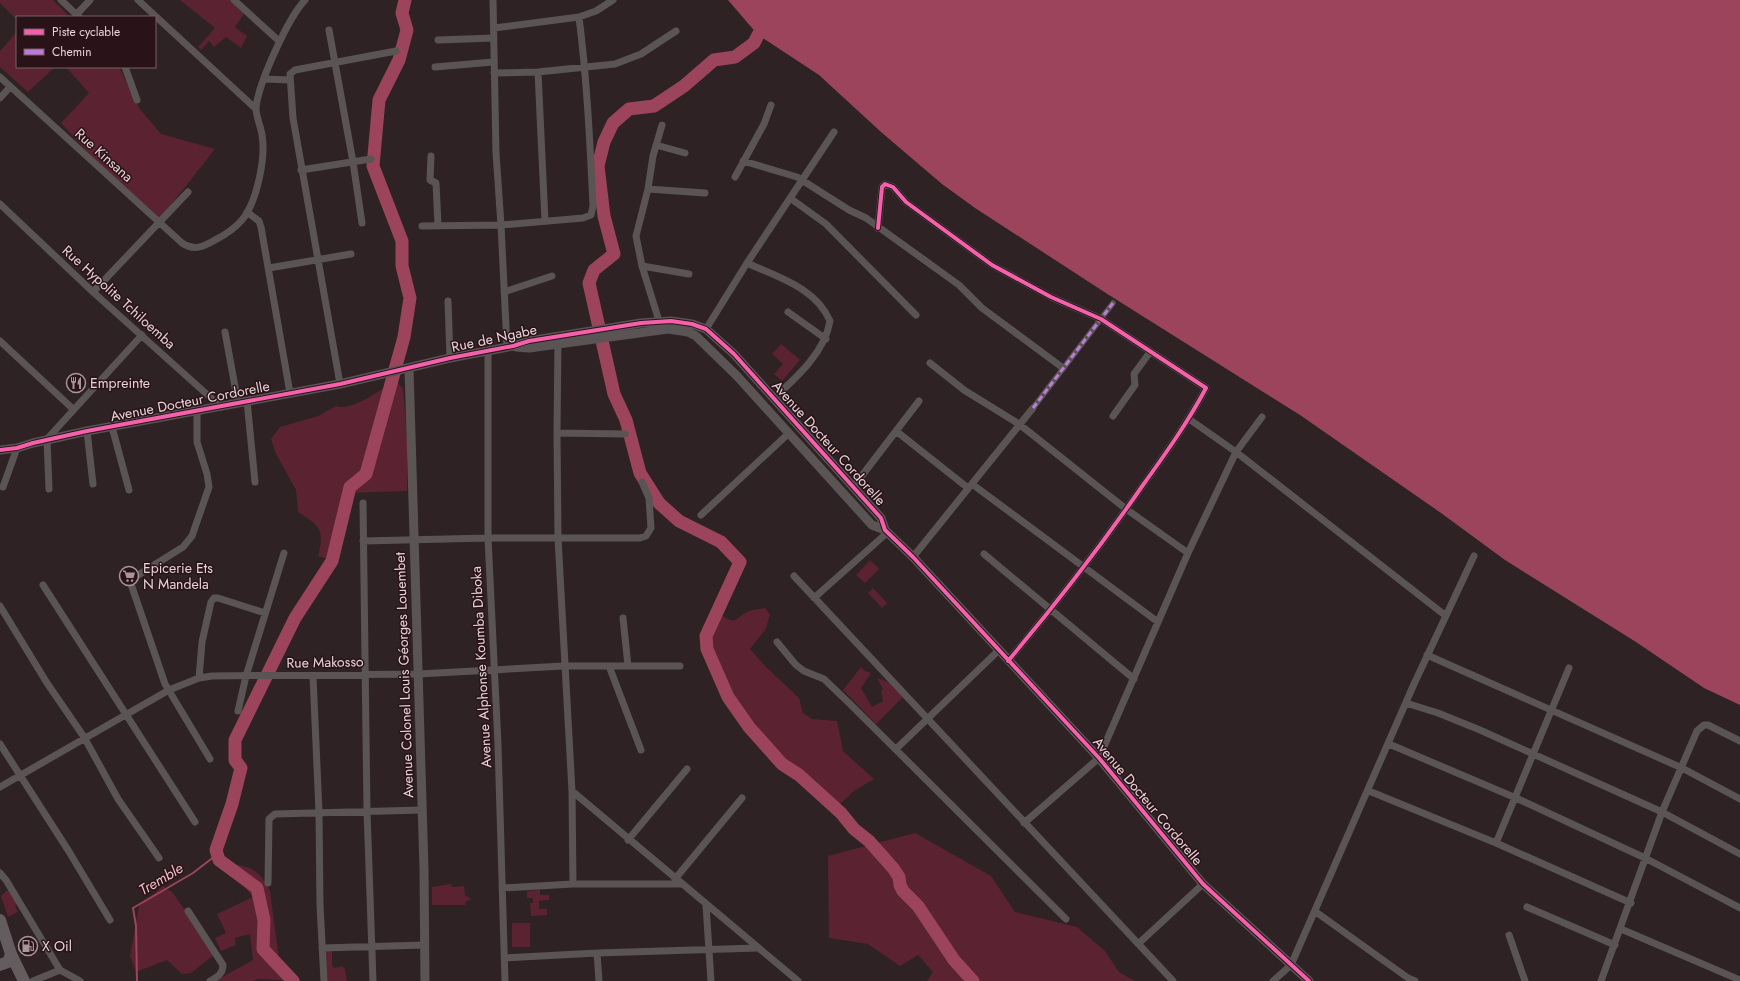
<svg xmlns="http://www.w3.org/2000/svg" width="1740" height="981" font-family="Jost,sans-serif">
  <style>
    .green { fill: #5b2232 }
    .water { fill: #9b445b }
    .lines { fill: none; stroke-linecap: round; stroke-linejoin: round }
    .stream { stroke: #9b445b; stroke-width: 2 }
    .river { stroke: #9b445b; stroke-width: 13 }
    .pedestrian { stroke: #5a5455; stroke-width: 5.5 }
    .minor { stroke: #5a5455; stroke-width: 7 }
    .tertiary { stroke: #5a5455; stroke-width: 9 }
    .trunk { stroke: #645c5e; stroke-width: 12 }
    .quiet { stroke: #bd7bd9; stroke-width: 3; stroke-dasharray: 6 3; stroke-linecap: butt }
    .cycleway-casing { stroke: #2a1318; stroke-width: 6 }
    .cycleway { stroke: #f560ab; stroke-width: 4 }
    .labels { text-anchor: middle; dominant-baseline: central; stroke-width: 3; stroke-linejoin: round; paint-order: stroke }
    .street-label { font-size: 14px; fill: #e6d5d8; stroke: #2a1318 }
    .poi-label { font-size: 14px; fill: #e6d5d8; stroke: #2a1318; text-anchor: start }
    .water-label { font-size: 15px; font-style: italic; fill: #f5bfc9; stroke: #2a1318 }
  </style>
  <rect width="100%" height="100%" fill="#2e2224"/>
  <path class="green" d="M0 0H53L70 17H17V20L0 3Z
    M180 0H230L244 14 235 27 247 36 241 48 226 37 214 47 209 41 201 50 198 47 215 28Z
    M17 23V67H55L28 92 0 67V51L15 34Z
    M66 67H119L139 108 161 134 215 149 159 220 107 173 61 123 89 93Z
    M781 344 800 360 782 381 774 374 783 364 772 354Z
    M395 381 403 388 407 438V491L346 493 339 530 328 559 318 556C325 530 320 526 298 512L296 490 276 454 271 439 280 427 318 416 336 406C351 412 382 389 395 381Z
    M870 560 879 569 865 583 856 575Z
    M873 588 887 603 882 608 868 593Z
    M765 608 770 615 765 630 750 649 765 666 799 698 803 713 812 719 837 721 843 751 874 779 854 791 838 806 770 747 738 706 709 643 716 620 721 615C738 626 734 618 749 611 754 609 760 609 765 608Z
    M861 667 865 671 871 673 861 688 872 707 883 701 881 691 883 689 877 678 888 682 903 697 876 724 843 690Z
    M915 833 991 876 1015 912 1077 927 1105 951 1119 972 1135 981H927L933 972 918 955 900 966 868 944 829 938 828 856Z
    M232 865C252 865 262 874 270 891L278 952 282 970 301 981 257 979 254 981H215L253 960 250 934 235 938 236 945 221 951 215 938 226 933 217 914 253 897 231 872Z
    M451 884 452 887 464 886 465 895 471 899 465 902 466 905H432V887Z
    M163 886 173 893 215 954 191 973 182 974 167 960 136 972 130 956 139 906Z
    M9 889 17 904 15 906 18 912 8 917 1 896Z
    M540 890V895H549V900L539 901V909H547V915L531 916 530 903H533V898H527V891Z
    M512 923H530V947H512Z
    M325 951H332V965L334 968 342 966 345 969 347 981H326Z"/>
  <path class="water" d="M728 0H1740V705L1704 688 1636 642 1505 560 1441 513 1300 415 1109 295 975 208 942 184 881 132 819 75 758 35Z"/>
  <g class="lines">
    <path class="stream" d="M137 981 136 926 133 908 193 873 215 856 216 850"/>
    <path class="river" d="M758 35 754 43 735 57 714 60 684 86 654 106 629 109 613 123 604 142 598 166 604 216 614 254 594 270 589 283 614 394 626 420 640 473 659 503 679 521 721 542 740 562 706 636 707 649 728 697 749 727 782 764 799 775 841 813 854 829 869 841 893 868 899 877 900 885 903 891 918 906 954 960 973 981
      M293 981 263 949 264 920 257 888 219 860 216 850 232 804 241 768 235 760V740L295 618 332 561 350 487 366 474 404 337 410 298 402 266V241L373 166 379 100 399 60 407 30 402 13 405 0"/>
    <path class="pedestrian" d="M1033 408 1113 303"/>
    <path class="minor" d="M61 0 79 17
      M138 0 256 109
      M234 0 279 41
      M493 0 496 153 501 225 507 347
      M76 15 90 0
      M494 28 579 17 596 11 613 0
      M329 30 353 162 362 223
      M438 40 494 38
      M125 67 137 100
      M435 67 493 62
      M538 72 545 221
      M494 73 538 72 615 64 641 54 676 31
      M0 77 182 243C194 251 203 247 215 240 225 235 235 228 242 220 257 202 266 157 262 135 261 127 256 117 256 108 258 84 288 18 305 0
      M265 79 289 80
      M0 98 10 87
      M656 145 685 153
      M431 156 430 180 436 183 438 225
      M743 161 797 177 849 210 866 218 959 285 982 308 1063 368
      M301 170 371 159
      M735 177 764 124 771 105
      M648 189 705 193
      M790 198 826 224 916 315
      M0 204 93 292 221 407
      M247 212 259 221 261 227 290 393
      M422 226 501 225 583 218 591 215 593 206C590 143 587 80 579 17
      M878 228 882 187 885 184 893 187 906 202 992 265 1051 297 1101 319 1206 388C1188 422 1166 453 1143 485 1101 546 1056 604 1008 661
      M747 263C778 277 816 288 830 321 825 352 797 377 774 398
      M642 266 689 274
      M269 268 351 254
      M93 292 188 192
      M504 292 552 276
      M448 301 450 358
      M788 312 826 339
      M659 321 642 266 636 236 648 189 653 156 662 125
      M706 329 747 263 834 132
      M225 332 238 403
      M0 341 73 409
      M488 351V538L498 744 505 981
      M930 363 964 390 1019 424 1126 509 1188 553
      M340 384 293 118 290 74 295 70 396 51
      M247 401 255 482
      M197 411V442L207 474 209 487 192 536 183 547 135 577 131 580V584L165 684 210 759
      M1113 416 1135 385 1134 374 1150 352
      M1189 419 1236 452 1446 616
      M112 427 129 490
      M87 431 93 484
      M896 431 968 488
      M557 433 625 434
      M972 484 1158 622
      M854 486 919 401
      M3 487 17 448
      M49 489 47 439 142 335
      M363 503 367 811 373 981
      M701 515 789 433
      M363 541 488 538H640L646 536 651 528 649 498 642 482
      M984 554 1134 679
      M913 557 1033 408
      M794 576 1173 981
      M43 585 195 822
      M814 598 888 532
      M0 606 47 683 84 737 118 799 159 858
      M623 618 628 666
      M777 642 796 665 804 671 824 679 849 703 1066 919
      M1427 655 1682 768 1740 799
      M609 666 641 750
      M313 676 319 812 320 905 324 981
      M199 678 202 642 211 602 214 598H218L265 613
      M1406 703 1438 713 1480 730 1662 812 1740 854
      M238 711 246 676 284 553
      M0 744 68 850 110 920
      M1389 744 1516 798 1645 858 1740 908
      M896 749 999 650
      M0 787 169 690 199 678 212 676 419 674 564 666H680
      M572 791 798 981
      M1369 791 1496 843 1631 903
      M1024 823 1099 758 1188 553 1236 452 1262 417
      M628 840 687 769
      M1496 843 1569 668
      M0 873 6 880 60 970 80 981
      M675 879 742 798
      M268 883 269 819 275 814 422 810
      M573 884H681
      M502 888 573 884 572 791 558 538 557 433 558 339
      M706 905 711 981
      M1527 907 1615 945
      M188 911 223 965C223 974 217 977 210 981
      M1316 912 1408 978 1415 981
      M1621 929 1740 980
      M1509 935 1525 981
      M1138 944 1203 884
      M322 948 425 945
      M597 953 599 981
      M505 958 597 953 757 948
      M33 981 60 970
      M1273 981 1291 965 1414 684 1474 556
      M1601 981 1662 812 1697 731 1704 725H1708L1740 741"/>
    <path class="tertiary" d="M516 347 529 348 668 329 688 332 696 336 737 376 872 525 885 530
      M409 368 424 869 425 981
      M0 450 17 448 33 443 87 431 340 384 450 358 513 346 529 341 641 323 671 321 692 324 706 329 734 354 881 518 885 530 913 557 1099 758 1203 884 1309 981"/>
    <path class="trunk" d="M0 920 11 954 24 981
      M0 965 8 962 11 954"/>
    <path class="quiet" d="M1033 408 1113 303"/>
    <defs>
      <path id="cycleway" d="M878 228 882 187 885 184 893 187 906 202 992 265 1051 297 1101 319 1206 388C1188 422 1166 453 1143 485 1101 546 1056 604 1008 661
        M0 450 17 448 33 443 87 431 340 384 450 358 513 346 529 341 641 323 671 321 692 324 706 329 734 354 881 518 885 530 913 557 1099 758 1203 884 1309 981"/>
    </defs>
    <use href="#cycleway" class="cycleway-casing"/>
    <use href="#cycleway" class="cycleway"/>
  </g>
  <defs>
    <symbol id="restaurant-ring" viewBox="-11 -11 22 22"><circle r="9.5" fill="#2a1318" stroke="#a69699" stroke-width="1.5"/><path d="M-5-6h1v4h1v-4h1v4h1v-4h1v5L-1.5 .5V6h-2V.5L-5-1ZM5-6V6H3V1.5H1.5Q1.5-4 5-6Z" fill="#a69699"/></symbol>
    <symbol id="supermarket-ring" viewBox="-11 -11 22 22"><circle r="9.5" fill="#2a1318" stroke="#a69699" stroke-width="1.5"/><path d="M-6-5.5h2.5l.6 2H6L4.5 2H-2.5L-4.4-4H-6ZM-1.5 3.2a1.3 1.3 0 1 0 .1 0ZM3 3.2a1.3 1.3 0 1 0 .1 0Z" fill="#a69699"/></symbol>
    <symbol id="fuel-ring" viewBox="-11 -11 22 22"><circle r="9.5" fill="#2a1318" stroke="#a69699" stroke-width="1.5"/><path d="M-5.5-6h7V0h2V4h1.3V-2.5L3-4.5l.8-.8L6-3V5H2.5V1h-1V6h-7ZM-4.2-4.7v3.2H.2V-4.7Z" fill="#a69699"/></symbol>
  </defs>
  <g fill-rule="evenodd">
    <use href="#restaurant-ring" x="65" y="372" width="22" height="22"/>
    <use href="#supermarket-ring" x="118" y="565" width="22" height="22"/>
    <use href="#fuel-ring" x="17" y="935" width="22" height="22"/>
  </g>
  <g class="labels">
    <g class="street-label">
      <text transform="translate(104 155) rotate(42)">Rue Kinsana</text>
      <text transform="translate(119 297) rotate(42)">Rue Hypolite Tchiloemba</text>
      <text transform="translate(494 338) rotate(-12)">Rue de Ngabe</text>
      <text transform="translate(190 401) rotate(-11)">Avenue Docteur Cordorelle</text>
      <text transform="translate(829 443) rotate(48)">Avenue Docteur Cordorelle</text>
      <text transform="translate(325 662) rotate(-1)">Rue Makosso</text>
      <text transform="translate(481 667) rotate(-93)">Avenue Alphonse Koumba Diboka</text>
      <text transform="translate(404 675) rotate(-92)">Avenue Colonel Louis Géorges Louembet</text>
      <text transform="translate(1148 801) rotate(50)">Avenue Docteur Cordorelle</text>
    </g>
    <g class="poi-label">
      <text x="90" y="383">Empreinte</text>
      <text x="143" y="568">Epicerie Ets<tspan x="143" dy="16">N Mandela</tspan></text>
      <text x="42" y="946">X Oil</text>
    </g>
    <g class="water-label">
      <text transform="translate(161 879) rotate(-31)">Tremble</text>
    </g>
  </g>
  <rect x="16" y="16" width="140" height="52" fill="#2a1318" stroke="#756165"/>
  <rect x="24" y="29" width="20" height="6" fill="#f560ab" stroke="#756165"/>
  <text x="52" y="36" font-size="12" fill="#e6d5d8">Piste cyclable</text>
  <rect x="24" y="49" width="20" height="6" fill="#bd7bd9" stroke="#756165"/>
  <text x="52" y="56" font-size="12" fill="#e6d5d8">Chemin</text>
</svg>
